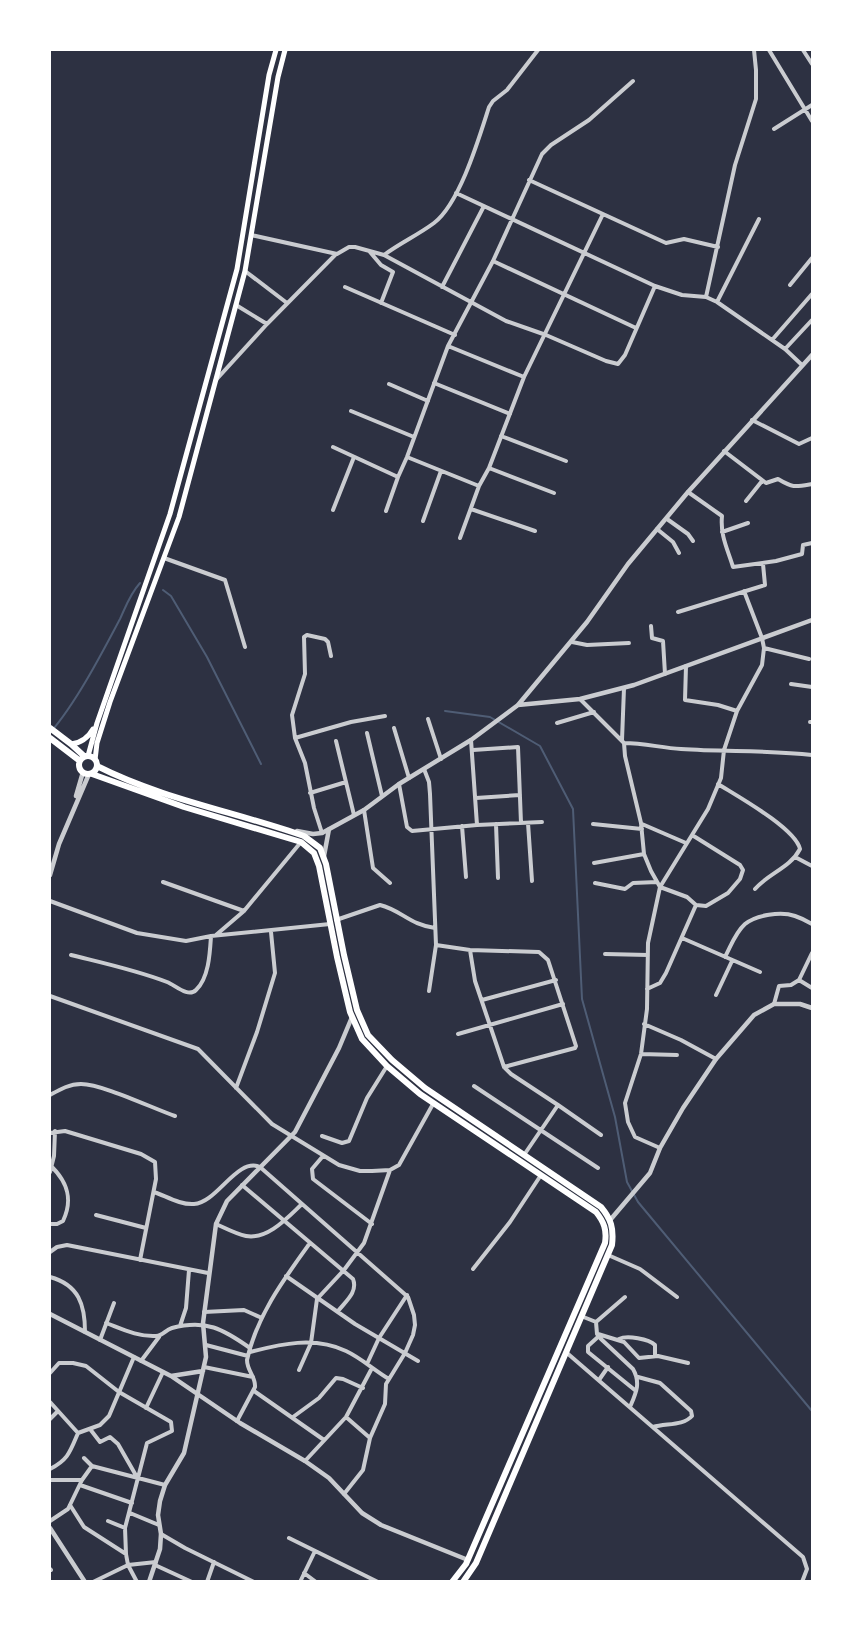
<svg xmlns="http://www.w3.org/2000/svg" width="862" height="1631" font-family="'Sofia Sans Condensed',sans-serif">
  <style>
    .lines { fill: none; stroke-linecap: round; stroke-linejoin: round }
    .stream { stroke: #4f5d75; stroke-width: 2 }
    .minor { stroke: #caccd0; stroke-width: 4 }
    .tertiary { stroke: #caccd0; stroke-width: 4.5 }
    .secondary { stroke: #fff; stroke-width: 5 }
    .primary { stroke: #fff; stroke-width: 6 }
  </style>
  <rect width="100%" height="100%" fill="#2d3142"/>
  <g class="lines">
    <path class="stream" d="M163 590 171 596 207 657 261 764
      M445 711 490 717 540 746 573 809 582 999 615 1117 627 1182 638 1202 812 1411
      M50 733C76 703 101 655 120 619 126 606 130 594 140 583"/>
    <path class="minor" d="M769 50 812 121
      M803 50 812 64
      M774 129 812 105
      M529 180 666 243 684 239 718 247
      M456 193 655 286 682 295 706 297 717 302 785 349 802 365
      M251 235 337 254 349 247H355L384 255 506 321 546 335 606 361 618 364 625 355 655 286
      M370 252 381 265 393 272 381 303
      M384 255C400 243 418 235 434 223 460 203 479 138 489 107L493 101 507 90 538 50
      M493 261 636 328
      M245 271 287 303
      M790 285 812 258
      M345 287 455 335
      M442 287 484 206
      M706 297 735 165 756 99V70L754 50
      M717 302 759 219
      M236 305 267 324
      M772 340 812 294
      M448 346 524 377
      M785 349 812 320
      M215 381 267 324 336 254
      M434 383 510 414
      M389 384 428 401
      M351 411 414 437
      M752 420 799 444 812 438
      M501 436 566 461
      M333 447 398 477 407 457 448 346 493 261 542 154 551 145 589 120 633 81
      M724 451 766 483 778 479C793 488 795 487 812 484
      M407 457 479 486 489 468 524 377 603 214
      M489 468 554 493
      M688 492 722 516C720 536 728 550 733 567L776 561 802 554 803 545 812 543
      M746 501 762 481
      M471 509 535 531
      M333 510 354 457
      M386 511 398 477
      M667 519 688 534 693 541
      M423 521 441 471
      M657 529 673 542 679 553
      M722 532 748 523
      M460 538 479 486
      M164 558 225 580 245 647
      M678 612 765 585 763 564
      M651 626 652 638 663 641 665 674
      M572 642 587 645 629 643
      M764 648 809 659
      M686 666 685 700 718 705 737 711
      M791 684 812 687
      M580 699 624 743C644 743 662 748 681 749 725 752 769 750 812 755
      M428 719 441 759
      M810 722H812
      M557 723 594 712
      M394 728 409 778
      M367 733 382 796
      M295 738 351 722 385 716
      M471 740 477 825
      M622 740 624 688
      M336 741 354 815
      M624 743 625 756 641 823 644 854 651 871 660 887 687 897 696 905 706 906 728 893 740 879 743 870 740 865 692 835
      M473 750 518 747 521 823
      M424 769 429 782 430 794 436 945 429 991
      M399 784 407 827 412 831 477 825 542 822
      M718 784C737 796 795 828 800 849 790 868 769 873 755 889
      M310 793 346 782
      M476 798 520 795
      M364 810 373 868 390 883
      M528 823 532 881
      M496 824 498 878
      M593 824 642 829
      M642 824 686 843
      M462 826 466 877
      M322 833 314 808 305 763 295 738 292 715 305 674 304 637 307 635 325 639 328 642 331 656
      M795 857 812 866
      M594 863 644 854
      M163 882 244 911
      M595 883 625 889 633 883 657 882
      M50 901 137 933 186 941 211 936 330 924
      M336 920 380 905C401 910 410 925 435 928
      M216 935 244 911 301 842
      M682 938 760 972
      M436 945 470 950 539 952 548 960 576 1046 575 1048 504 1067
      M470 950 475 981 504 1067 511 1074 558 1105 524 1155
      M605 954 648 955
      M71 955C103 963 136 970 167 982 175 985 188 998 196 990 209 978 210 952 211 936
      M725 957C731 946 735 933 745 924 756 915 781 911 795 916 801 918 807 921 812 924
      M799 980 812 988
      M647 989 660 983 666 973 696 905
      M716 995 732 961
      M50 996 198 1049 272 1124 339 1165 360 1171H372L390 1170 399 1165 433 1104
      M482 1000 556 980
      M774 1004 779 986 791 985 799 980 812 953
      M644 1024 681 1040 716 1059
      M458 1034 563 1004
      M641 1054 677 1055
      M474 1086 598 1168
      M236 1088 257 1032 275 973 271 932
      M50 1095C59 1090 69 1084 81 1084 102 1084 152 1108 175 1116
      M558 1105 601 1135
      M50 1133 65 1131 75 1134 141 1154 155 1162 156 1179 140 1260
      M322 1136 342 1143 349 1141 367 1098 387 1066
      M660 1148 635 1137 628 1122 625 1103 641 1054 647 1009 648 943 660 887 708 809 721 778 724 750 737 711 762 665 764 648 762 638 744 591
      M323 1156 312 1169 313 1179 372 1224
      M50 1172 54 1156 55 1131
      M242 1185 353 1279C358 1292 346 1301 338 1311
      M154 1192C166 1196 180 1205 194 1204 217 1203 237 1157 260 1167L408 1297 414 1315 415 1325 413 1335 405 1353 386 1384 385 1404 370 1438 363 1470 344 1494
      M96 1215 146 1228
      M50 1224H57L63 1221C73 1200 68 1183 52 1167
      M216 1224C225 1228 236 1234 246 1236 268 1240 288 1217 302 1204
      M50 1252 57 1247 67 1245 208 1273
      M608 1255 640 1269 677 1297
      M473 1269 510 1222 541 1175
      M286 1276 355 1324 418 1361
      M50 1277C79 1285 85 1305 85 1332
      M204 1312 244 1310 262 1318
      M581 1316 596 1322 597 1334 601 1339 633 1369C641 1383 636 1393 630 1407
      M596 1322 625 1297
      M106 1323C122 1329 138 1337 156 1336 163 1336 165 1330 172 1328 206 1319 223 1329 250 1348
      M180 1326 186 1308 189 1270
      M598 1334 624 1342 639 1358 658 1356 688 1363
      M599 1336 588 1346V1352L636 1391
      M619 1339C627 1335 649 1339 655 1345V1356
      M100 1340 114 1303
      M206 1345 248 1356
      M250 1352C281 1344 314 1336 346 1351 361 1358 374 1370 389 1379
      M567 1353 803 1557 807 1569 802 1582
      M141 1361 159 1337
      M367 1364 379 1338 407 1295
      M204 1367 253 1377
      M299 1370 311 1343 317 1299 344 1270 364 1243 390 1170
      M50 1373 59 1363H73L86 1366 119 1392 171 1422 172 1431 147 1443 125 1528 126 1554 128 1565 137 1582
      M638 1377 660 1383 691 1411 692 1416C683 1426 666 1423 653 1427
      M599 1380 608 1367
      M254 1391 324 1440
      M50 1402 78 1433
      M146 1408 163 1372
      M293 1417 319 1398 336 1378 343 1379 363 1388
      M346 1417 370 1438
      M50 1419 58 1411
      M237 1421 255 1387C256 1377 247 1371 247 1360 257 1315 284 1279 310 1243
      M90 1429 100 1442 110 1437 118 1444 138 1479
      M84 1458 92 1466 165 1485
      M305 1461 346 1417 372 1368
      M50 1469C68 1460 70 1452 78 1433L100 1425 109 1416 134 1357
      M50 1480H82L92 1466
      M80 1485 132 1503
      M70 1505 84 1527 126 1554
      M130 1513 159 1525
      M50 1521 68 1509 82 1480
      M108 1521 125 1528
      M161 1534 185 1548 254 1582
      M289 1538 378 1582
      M155 1565 192 1582
      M50 1569 51 1570
      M304 1573 316 1582
      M93 1582 128 1565 156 1562
      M207 1582 214 1562
      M300 1582 315 1551"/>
    <path class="tertiary" d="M518 705 580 699 634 685 812 620
      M76 796 83 772
      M297 831 313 834 322 833 364 810 399 784 471 740 518 705 587 622 628 564 688 492 812 355
      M324 856 329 829
      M50 875 59 844 89 774
      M611 1219 650 1173 660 1148 683 1108 716 1059 754 1015 774 1004H800L812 1008
      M50 1314 171 1376 240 1423 305 1461 329 1478 362 1513 381 1525 468 1560
      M171 1376 203 1371
      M50 1528 85 1582
      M149 1582 160 1549 161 1534 158 1515 160 1501 165 1485 184 1453 206 1357 203 1323 216 1224 227 1201 295 1132 339 1048 352 1017"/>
    <path class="secondary" d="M71 744C81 743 88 738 93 729
      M88 756 97 723 170 514 237 269 269 75 276 50
      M95 760 97 743 110 702 179 517 245 271 278 77 285 50"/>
    <path class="primary" d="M50 728 71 744 84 756
      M50 738 80 761
      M79 765a9 9 0 1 1 18 0a9 9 0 1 1-18 0Z
      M97 766C162 799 236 812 304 836L320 848 326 864 344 955 357 1010 368 1035 392 1060 425 1088 601 1207C611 1219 614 1228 612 1245L476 1563 463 1582
      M92 774 184 807 301 842 314 853 319 866 337 957 350 1012 362 1039 387 1066 420 1094 596 1212C604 1222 607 1230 605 1243L466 1564 452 1582"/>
  </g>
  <rect width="862" height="1631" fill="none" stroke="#ffffff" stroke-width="102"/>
</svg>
